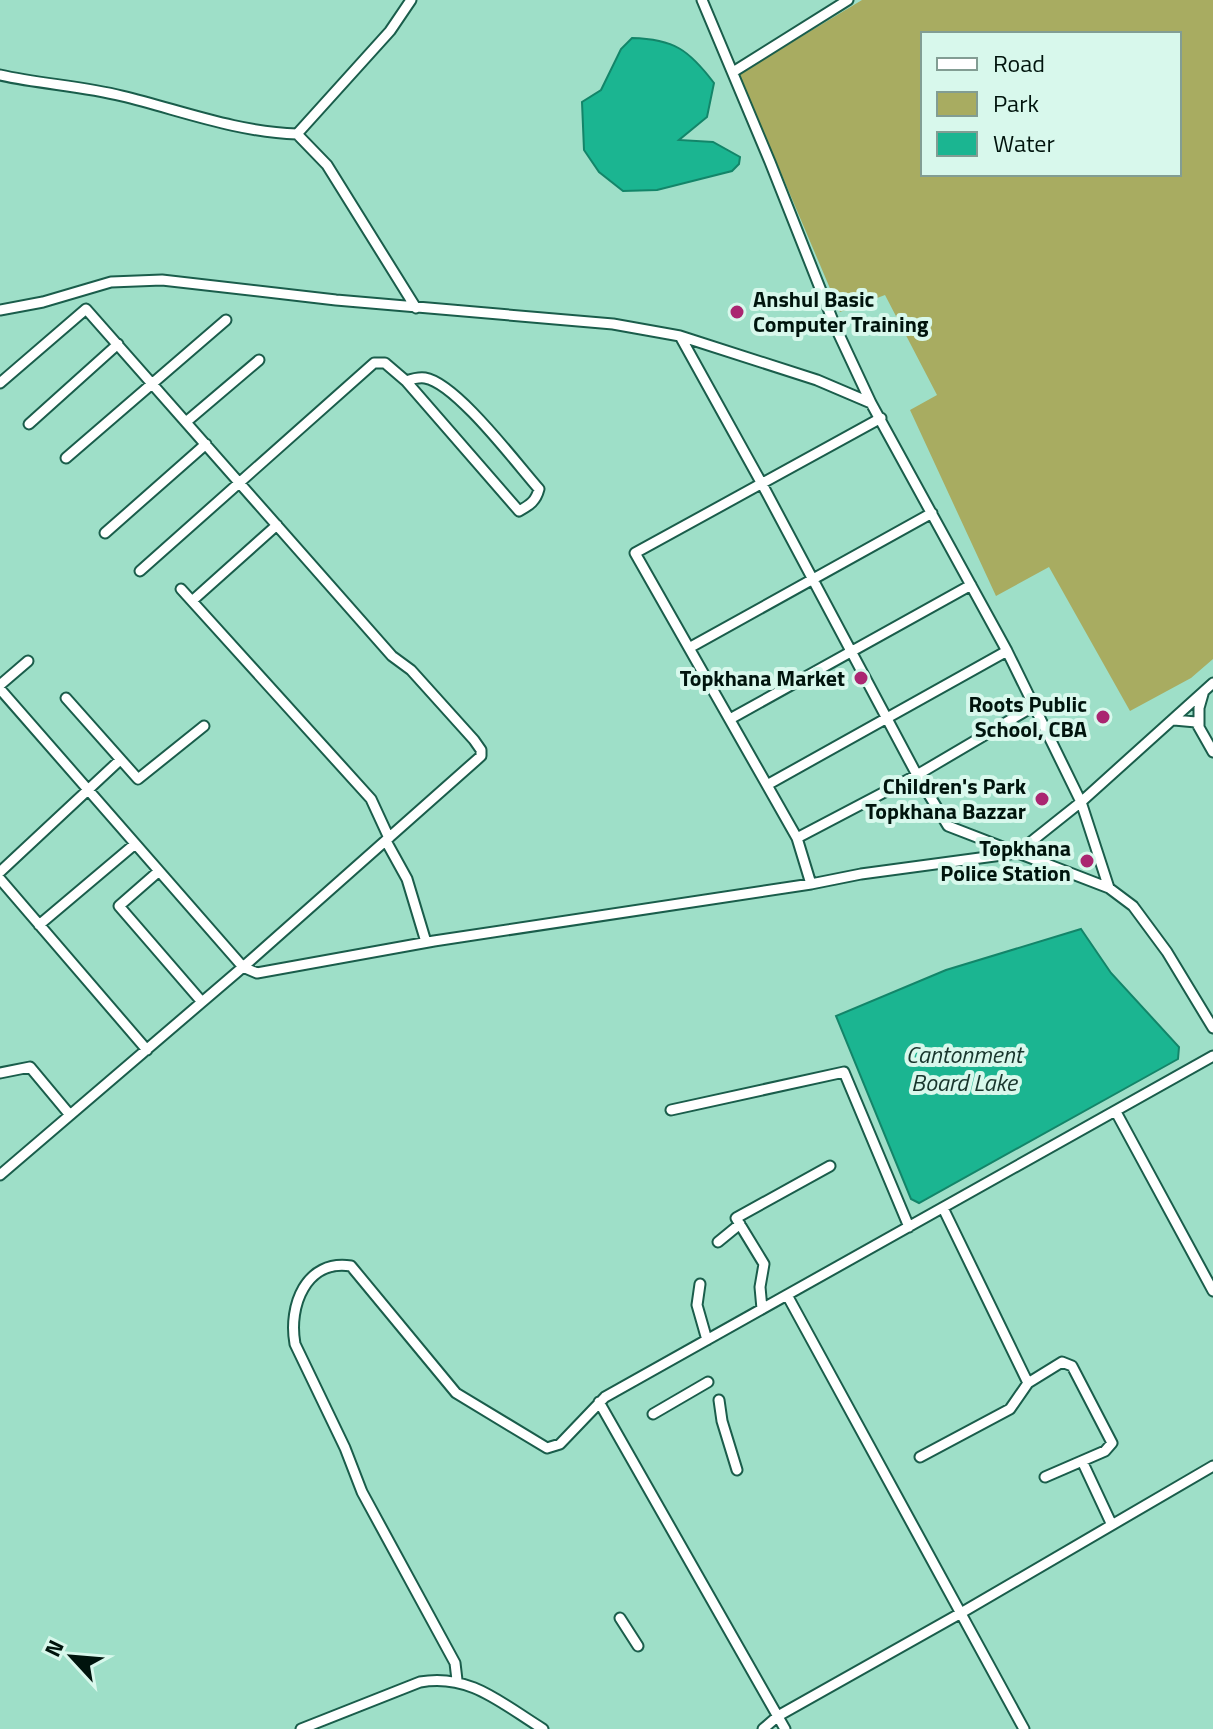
<svg xmlns="http://www.w3.org/2000/svg" width="1213" height="1729" font-family="'Titillium Web',sans-serif">
  <style>
    .green { fill: #a8ac61; fill-rule: evenodd }
    .water { fill: #1bb591; stroke: #138569; stroke-width: 2 }
    .lines { fill: none; stroke-linecap: round; stroke-linejoin: round }
    .minor-casing { stroke: #1a5d4b; stroke-width: 13 }
    .minor { stroke: #fff; stroke-width: 9 }
    .poi-dot { fill: #aa2671; stroke: #d8f8ec; stroke-width: 3 }
    .labels { text-anchor: middle; dominant-baseline: central; stroke-width: 8; stroke-linejoin: round; paint-order: stroke }
    .poi-label { font-size: 22px; font-weight: bold; fill: #00140d; stroke: #d8f8ec; text-anchor: end }
    .water-label { font-size: 24px; font-style: italic; fill: #18352c; stroke: #d8f8ec }
  </style>
  <rect width="100%" height="100%" fill="#9edfc8"/>
  <path class="green" d="M862 0H1213V659L1191 678 1130 711 1049 567 996 596 910 410 937 395 885 295 840 312 739 74ZM923 34H1179V174H923Z"/>
  <path class="water" d="M632 38C674 39 689 50 714 83L707 117 679 140 713 142 740 157 739 164 732 171 657 190 623 191 599 172 584 150 582 102 601 90 621 49Z
    M1081 929 1111 973 1179 1047 1178 1059 919 1203 911 1199 836 1016 946 970Z"/>
  <g class="lines">
    <defs>
      <path id="minor" d="M702 0 770 162 835 326 871 403 1007 651 1034 706 1081 802 1109 888
        M733 72 848 0
        M0 75C40 84 82 86 122 96 180 110 236 132 297 134L390 31 411 0
        M297 134 327 165 416 308
        M0 310 43 302 111 282 162 280 336 300 613 324 680 336 817 380 871 403
        M680 336 762 484 917 775 948 826 1109 888 1133 906 1167 952 1213 1028
        M186 422 259 360
        M29 424 118 344
        M66 458 226 320
        M105 533 206 444
        M140 571 374 363H385L406 381 519 511C530 505 536 501 539 489 516 463 456 383 425 378 419 377 412 379 406 381
        M181 589 371 799 389 838
        M192 601 277 525
        M689 648 932 513
        M0 685 28 661
        M0 689 243 967 257 973 434 941 811 884 861 874 1017 853 1081 802 1213 683
        M66 698 138 779 204 726
        M730 719 971 585
        M1174 720 1196 722 1213 752
        M1199 726V708L1203 694
        M767 785 1007 651
        M797 838 917 775 1034 706
        M386 841 407 879 426 942
        M159 871 119 906 202 1002
        M0 872 120 760
        M0 879 147 1050
        M811 884 797 838 635 553 881 418
        M39 925 135 844
        M0 1073 30 1067 70 1115
        M671 1110 844 1072 909 1227
        M1116 1112 1213 1291
        M0 1175 243 967 481 756V750L474 740 411 670 392 656 86 309 0 383
        M943 1208 1028 1383
        M718 1242 740 1224
        M700 1284 697 1305 707 1340
        M787 1295 1024 1729
        M762 1309 760 1287 764 1264 736 1218 830 1166
        M719 1400 722 1421 737 1470
        M599 1402 785 1729
        M653 1414 708 1382
        M920 1457 1010 1409 1028 1383 1062 1362 1072 1366 1112 1443 1105 1451 1045 1477
        M1082 1461 1111 1523
        M620 1618 638 1646
        M457 1680 455 1663 362 1492 345 1448 295 1344C288 1306 306 1259 351 1266L456 1393 547 1448 560 1444 605 1397 1213 1056
        M301 1729 420 1682C470 1673 502 1704 543 1729
        M763 1729 778 1716 961 1613 1213 1466"/>
    </defs>
    <use href="#minor" class="minor-casing"/>
    <use href="#minor" class="minor"/>
  </g>
  <g class="poi-dot">
    <circle cx="737" cy="312" r="8"/>
    <circle cx="861" cy="678" r="8"/>
    <circle cx="1103" cy="717" r="8"/>
    <circle cx="1042" cy="799" r="8"/>
    <circle cx="1087" cy="861" r="8"/>
  </g>
  <g class="labels">
    <g class="poi-label">
      <text x="753" y="299" text-anchor="start">Anshul Basic<tspan x="753" dy="25">Computer Training</tspan></text>
      <text x="845" y="678">Topkhana Market</text>
      <text x="1087" y="704">Roots Public<tspan x="1087" dy="25">School, CBA</tspan></text>
      <text x="1026" y="786">Children's Park<tspan x="1026" dy="25">Topkhana Bazzar</tspan></text>
      <text x="1071" y="848">Topkhana<tspan x="1071" dy="25">Police Station</tspan></text>
    </g>
    <g class="water-label">
      <text x="964" y="1054">Cantonment<tspan x="964" dy="28">Board Lake</tspan></text>
    </g>
  </g>
  <rect x="921" y="32" width="260" height="144" fill="#d8f8ec" stroke="#829d93" stroke-width="2"/>
  <rect x="937" y="58" width="40" height="12" fill="#ffffff" stroke="#829d93" stroke-width="2"/>
  <text x="993" y="72" font-size="24" fill="#00140d">Road</text>
  <rect x="937" y="92" width="40" height="24" fill="#a8ac61" stroke="#829d93" stroke-width="2"/>
  <text x="993" y="112" font-size="24" fill="#00140d">Park</text>
  <rect x="937" y="132" width="40" height="24" fill="#1bb591" stroke="#829d93" stroke-width="2"/>
  <text x="993" y="152" font-size="24" fill="#00140d">Water</text>
  <g transform="translate(72 1657) rotate(296)" stroke="#d8f8ec" stroke-width="6" paint-order="stroke">
  <path d="M0-6L14 30L0 20L-14 30Z" fill="#00140d"/>
  <text y="-12" font-size="22" font-weight="bold" text-anchor="middle" fill="#00140d">N</text>
  </g>
</svg>
